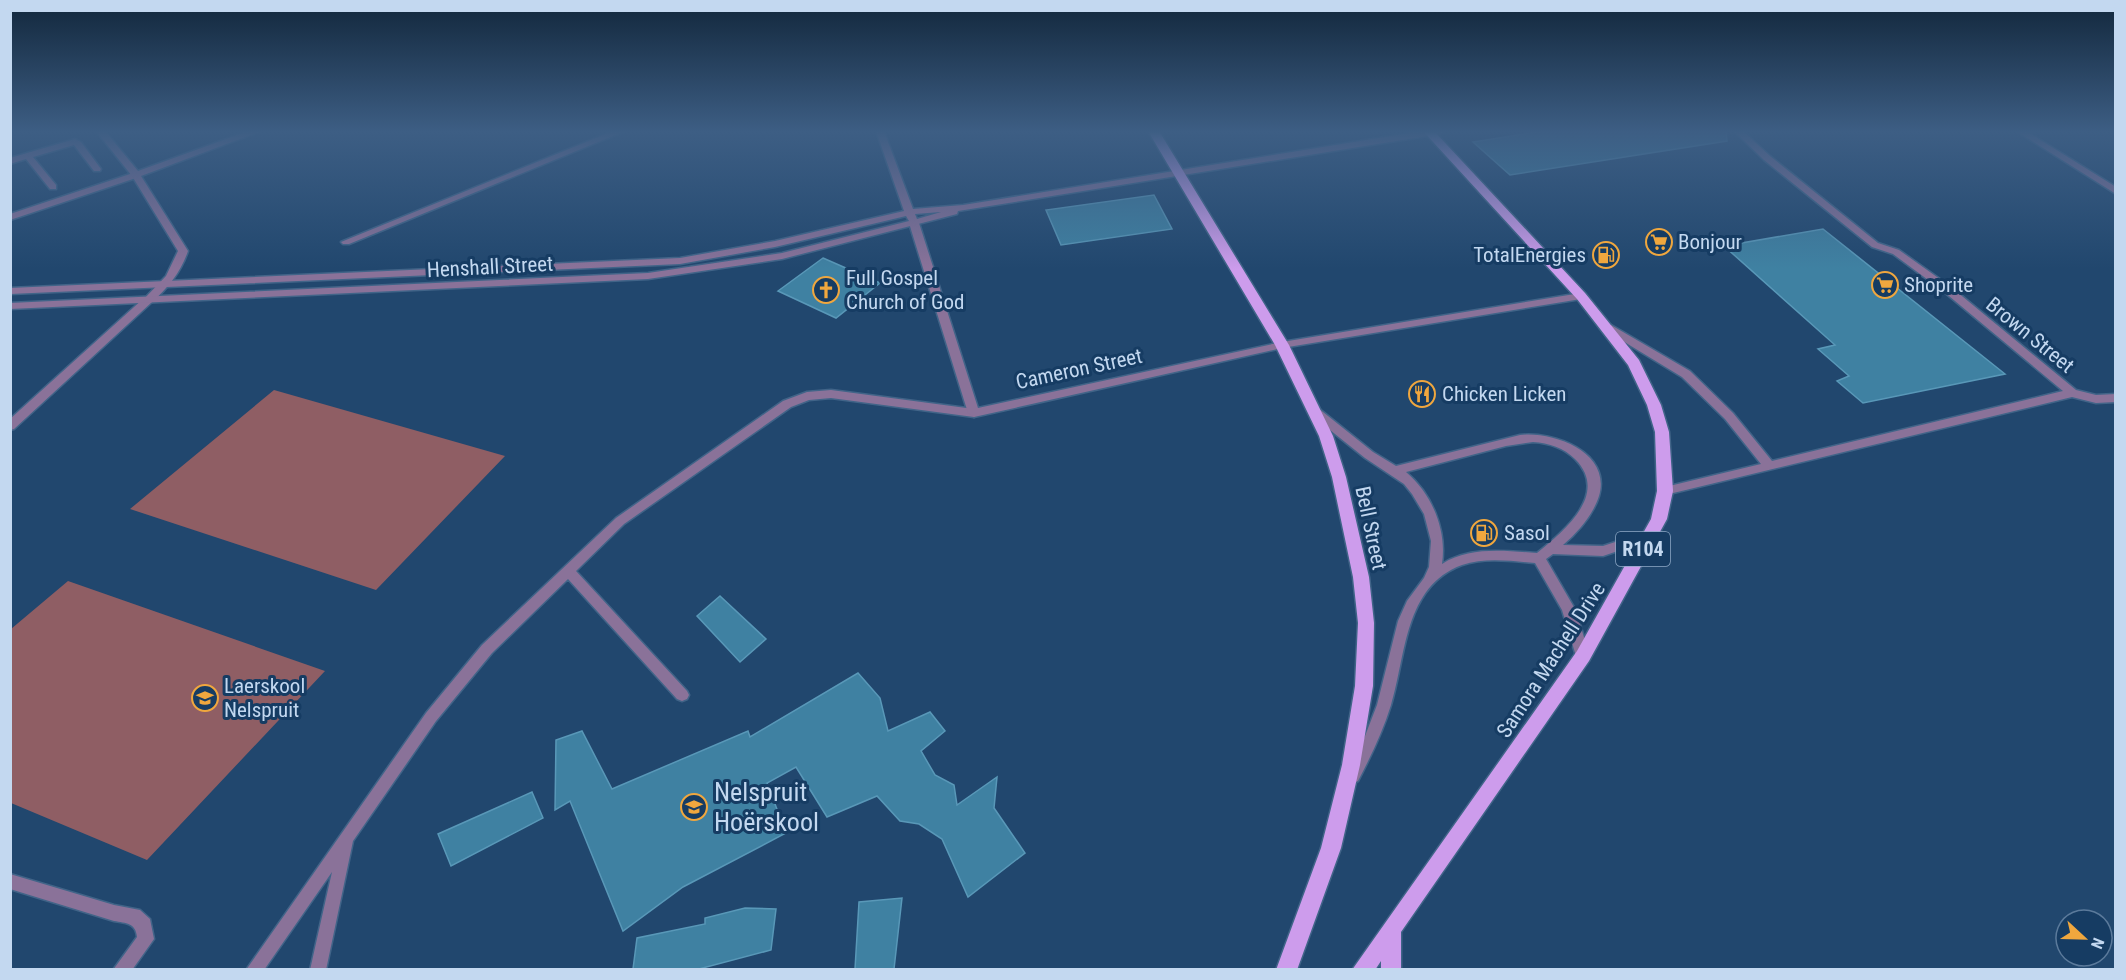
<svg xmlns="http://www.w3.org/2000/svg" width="2126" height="980" font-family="'Roboto Condensed',sans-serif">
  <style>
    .green { fill: #8f5e64 }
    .building { fill: #3f81a2; stroke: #5998b8; stroke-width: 1.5 }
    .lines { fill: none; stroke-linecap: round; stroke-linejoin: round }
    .service-casing { stroke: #416488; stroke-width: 3 }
    .minor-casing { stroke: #416488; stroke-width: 3 }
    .tertiary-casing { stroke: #416488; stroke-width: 3 }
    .primary-casing { stroke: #416488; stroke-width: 3 }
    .service { fill: #8a7299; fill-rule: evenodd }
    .minor { fill: #8a7299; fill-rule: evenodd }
    .tertiary { fill: #8a7299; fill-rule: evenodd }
    .primary { fill: #cd9cec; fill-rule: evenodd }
    .labels { text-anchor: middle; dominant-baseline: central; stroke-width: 6; stroke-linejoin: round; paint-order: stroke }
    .shield { fill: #163c63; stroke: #8fa9c6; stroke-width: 1.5 }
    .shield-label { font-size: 20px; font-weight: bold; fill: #c3d8f0 }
    .poi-label { font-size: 21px; fill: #c3d8f0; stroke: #163c63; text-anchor: start }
    .street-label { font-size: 21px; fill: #c3d8f0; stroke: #163c63 }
    .near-poi-label { font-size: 26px; fill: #c3d8f0; stroke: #163c63; text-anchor: start }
  </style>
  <rect width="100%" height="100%" fill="#21476e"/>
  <path class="green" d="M274 390 505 456 376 590 130 509Z
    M68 581 325 671 147 860 11 803V629Z"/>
  <path class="building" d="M1543 131H1726L1727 141 1510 175 1473 142Z
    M1154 195 1172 229 1061 245 1046 210Z
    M1823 229 2005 374 1863 403 1837 381 1849 376 1818 349 1835 345 1724 246Z
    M823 258 880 283 836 318 778 291Z
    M720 596 766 639 740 662 697 616Z
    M858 673 880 698 888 731 930 712 945 731 921 751 935 775 954 785 957 805 997 777 994 808 1025 853 968 897 942 839 919 824 900 821 877 796 827 817 796 767 767 783 786 833 683 887 623 931 570 801 555 810 556 740 582 731 612 789 748 731 750 737Z
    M532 792 543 818 451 866 438 834Z
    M902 898 894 969H855L859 902Z
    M745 908 776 909 771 950 699 969H633L637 938 705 924V918Z"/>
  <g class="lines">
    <defs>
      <path id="service" d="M1734 131H1743L1770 156 1878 243 1899 250 1951 287 2076 390 2096 395 2116 394V402L2096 403 2072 397 1665 495 1661 494 1659 491 1661 488 1761 464 1725 419 1682 377 1603 329 1602 327 1603 325H1611L1690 371 1733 413 1772 461 2063 391 1943 291 1893 254 1872 247 1764 160Z
        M75 139 81 142 101 169 100 171H94L74 145 33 157 56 185V189H50L26 159 10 164V158Z
        M136 172 140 175 139 177 10 220V214Z
        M148 297 152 298V302L14 429 10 430V419L144 298Z
        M831 390 974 409 980 413 974 417 831 398 809 400 791 407 624 524 576 571 687 691 689 695 687 699 682 701 677 699 568 579 492 653 436 721 353 841 326 970H310L332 872 264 970H246L426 713 482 645 616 518 783 401 807 392Z
        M1314 407 1318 408 1373 452 1396 466 1520 435C1553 431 1612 452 1599 496 1593 515 1578 532 1563 545L1603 546 1649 531 1653 533 1655 536 1653 539 1603 556 1553 554 1546 559 1575 609 1590 656 1588 660 1583 662 1578 660 1576 656 1562 610 1535 563C1512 561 1485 557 1462 565 1404 586 1406 656 1391 705 1383 731 1371 756 1358 781L1353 783 1348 781 1346 776 1365 736 1377 705 1398 621 1407 601 1424 578 1429 567 1431 541 1424 514 1412 494 1404 484 1365 458 1310 414 1308 411 1310 408ZM1533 442C1549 443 1564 448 1575 459 1610 494 1564 531 1537 553 1505 551 1470 546 1442 564 1447 530 1432 494 1406 472L1506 446Z
        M10 874 114 905 140 910 150 919 154 939 132 970H113L137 937C136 923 126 923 114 921L10 889Z"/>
      <path id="minor" d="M96 131H105L138 171 248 131H261L141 176 188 251C181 272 168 288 152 302L148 303 143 300 166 276 178 251 132 176Z
        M613 131H625L349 244H343L341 242Z
        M2016 131H2026L2116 187V194Z
        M914 220 919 223 978 408 1282 342 1581 293 1586 296 1581 299 1282 348 974 417 968 413 909 223Z"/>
      <path id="tertiary" d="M876 131H884L913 209 963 205 1422 131H1444L1440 134 958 211 957 214 782 259 648 279 10 309V303L648 273 782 253 909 221 906 216 775 247 680 264 10 294V288L680 258 775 241 904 211ZM941 212 917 219 915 214Z"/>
      <path id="primary" d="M1148 131H1159L1289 345 1333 436 1346 477 1369 577 1374 623 1373 686 1360 765 1341 848 1297 970H1276L1321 848 1342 765 1355 686 1358 623 1353 577 1332 477 1319 436 1275 345Z
        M1423 131H1434L1585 293 1639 360 1661 405 1669 432 1673 491 1667 519 1589 661 1401 932V970H1381V961L1375 970H1352L1577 651 1651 519 1657 491 1655 432 1647 405 1628 365 1577 299Z"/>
    </defs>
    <use href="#service" class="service-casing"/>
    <use href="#minor" class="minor-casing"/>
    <use href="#tertiary" class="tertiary-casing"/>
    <use href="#primary" class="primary-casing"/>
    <use href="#service" class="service"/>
    <use href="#minor" class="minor"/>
    <use href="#tertiary" class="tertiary"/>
    <use href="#primary" class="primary"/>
  </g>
  <linearGradient id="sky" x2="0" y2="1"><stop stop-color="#12273c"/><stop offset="0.49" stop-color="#3d5e84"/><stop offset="1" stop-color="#3d5e84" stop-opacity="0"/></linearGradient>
  <rect width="2126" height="269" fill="url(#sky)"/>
  <defs>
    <symbol id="supermarket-ring" viewBox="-11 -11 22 22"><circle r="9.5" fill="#163c63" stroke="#f0a73e" stroke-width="1.5"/><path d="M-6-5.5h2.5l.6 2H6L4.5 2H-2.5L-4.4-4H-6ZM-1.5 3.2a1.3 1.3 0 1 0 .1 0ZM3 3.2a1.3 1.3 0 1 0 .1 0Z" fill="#f0a73e"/></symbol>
    <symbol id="fuel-ring" viewBox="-11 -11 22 22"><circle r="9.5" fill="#163c63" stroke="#f0a73e" stroke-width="1.5"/><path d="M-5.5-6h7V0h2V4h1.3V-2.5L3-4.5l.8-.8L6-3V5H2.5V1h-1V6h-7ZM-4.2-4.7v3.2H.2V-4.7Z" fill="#f0a73e"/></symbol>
    <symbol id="church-ring" viewBox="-11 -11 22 22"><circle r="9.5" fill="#163c63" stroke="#f0a73e" stroke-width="1.5"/><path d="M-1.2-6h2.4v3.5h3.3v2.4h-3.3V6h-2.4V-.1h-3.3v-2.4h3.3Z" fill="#f0a73e"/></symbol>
    <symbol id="restaurant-ring" viewBox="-11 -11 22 22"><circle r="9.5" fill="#163c63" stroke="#f0a73e" stroke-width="1.5"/><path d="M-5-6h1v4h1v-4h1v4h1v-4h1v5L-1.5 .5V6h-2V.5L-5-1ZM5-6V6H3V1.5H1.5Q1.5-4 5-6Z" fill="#f0a73e"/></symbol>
    <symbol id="school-ring" viewBox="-11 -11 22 22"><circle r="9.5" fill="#163c63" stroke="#f0a73e" stroke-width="1.5"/><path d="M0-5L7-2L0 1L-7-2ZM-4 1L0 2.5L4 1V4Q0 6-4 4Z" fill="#f0a73e"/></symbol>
  </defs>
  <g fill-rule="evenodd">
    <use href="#supermarket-ring" x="1644" y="227" width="30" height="30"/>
    <use href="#fuel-ring" x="1591" y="240" width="30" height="30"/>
    <use href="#supermarket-ring" x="1870" y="270" width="30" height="30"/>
    <use href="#church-ring" x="811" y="275" width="30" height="30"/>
    <use href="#restaurant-ring" x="1407" y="379" width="30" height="30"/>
    <use href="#fuel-ring" x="1469" y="518" width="30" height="30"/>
    <use href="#school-ring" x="190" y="683" width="30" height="30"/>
    <use href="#school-ring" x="679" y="792" width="30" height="30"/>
  </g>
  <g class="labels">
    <rect class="shield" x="1616" y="532" width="54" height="34" rx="4.5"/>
    <g class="shield-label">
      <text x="1643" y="549">R104</text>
    </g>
    <g class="poi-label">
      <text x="1678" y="242">Bonjour</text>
      <text x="1586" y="255" text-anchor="end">TotalEnergies</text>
      <text x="846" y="278">Full Gospel<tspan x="846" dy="24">Church of God</tspan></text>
      <text x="1904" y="285">Shoprite</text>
      <text x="1442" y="394">Chicken Licken</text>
      <text x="1504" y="533">Sasol</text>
      <text x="224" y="686">Laerskool<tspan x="224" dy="24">Nelspruit</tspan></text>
    </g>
    <g class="street-label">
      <text transform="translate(490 267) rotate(-3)">Henshall Street</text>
      <text transform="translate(2030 335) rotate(39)">Brown Street</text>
      <text transform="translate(1079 369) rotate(-12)">Cameron Street</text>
      <text transform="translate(1371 528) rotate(78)">Bell Street</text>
      <text transform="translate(1551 660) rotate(-57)">Samora Machell Drive</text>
    </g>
    <g class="near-poi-label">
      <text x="714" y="792">Nelspruit<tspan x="714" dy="30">Hoërskool</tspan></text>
    </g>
  </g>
  <rect width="2126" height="980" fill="none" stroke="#c3d8f0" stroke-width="24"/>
  <g transform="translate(2084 938) rotate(112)"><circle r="28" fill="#163c63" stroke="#5b7a9b" stroke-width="1.5"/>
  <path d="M0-4.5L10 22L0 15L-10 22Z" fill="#f0a73e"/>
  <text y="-9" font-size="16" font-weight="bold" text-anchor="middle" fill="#c3d8f0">N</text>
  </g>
</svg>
